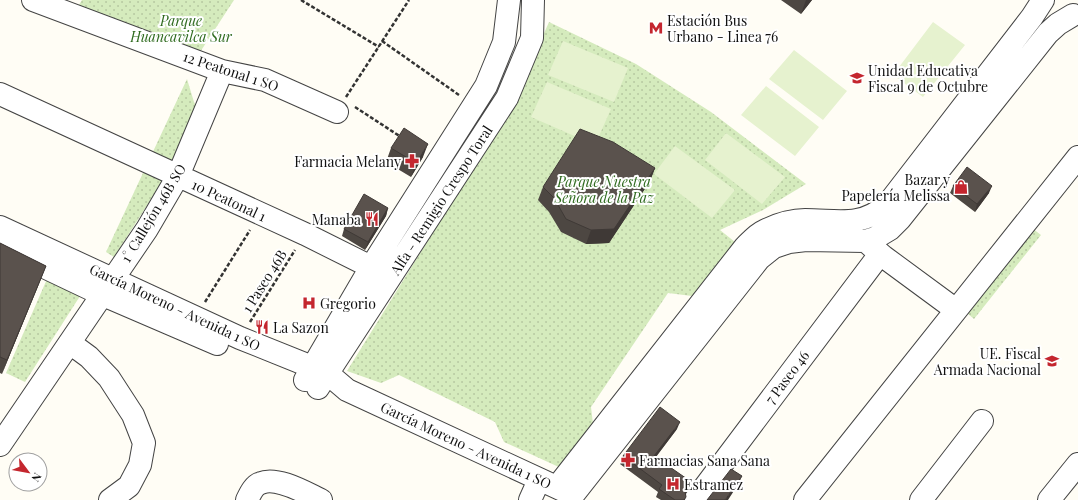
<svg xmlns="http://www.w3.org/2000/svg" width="1078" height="500" font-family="'Playfair Display',serif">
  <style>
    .park { fill: url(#park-dots) }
    .pitch { fill: #e6f2cf }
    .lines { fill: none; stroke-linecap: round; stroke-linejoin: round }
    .minor-casing { stroke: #444; stroke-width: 24 }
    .path { stroke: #333; stroke-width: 2.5; stroke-dasharray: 4 2; stroke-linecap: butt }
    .minor { stroke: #fff; stroke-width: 22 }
    .wall { fill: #4d4742 }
    .shaded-wall { fill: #3f3936 }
    .building { fill: #5a524d; stroke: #3f3936 }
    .labels { text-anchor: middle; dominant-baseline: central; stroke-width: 4; stroke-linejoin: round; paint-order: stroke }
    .park-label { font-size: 14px; font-style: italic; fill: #2f6b1f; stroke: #fff }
    .poi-label { font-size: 14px; fill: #111; stroke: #fff; text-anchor: start }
    .street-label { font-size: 14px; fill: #111; stroke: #fff }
  </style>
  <defs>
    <pattern id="park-dots" width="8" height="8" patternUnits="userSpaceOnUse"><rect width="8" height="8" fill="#d5ebbd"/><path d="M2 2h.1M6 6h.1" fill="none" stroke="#b6c8a1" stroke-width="1.8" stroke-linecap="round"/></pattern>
  </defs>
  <rect width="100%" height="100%" fill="#fffdf5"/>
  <path class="park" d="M82 0H234L191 66 77 8Z
    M549 22 636 64 711 112 806 184 763 210 720 230 735 242 692 296 668 293 591 407 593 424 561 468 504 442 495 422 399 375 381 383 347 371 512 105Z
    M187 79 194 102 203 118 114 257 106 252Z
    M1028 225 1041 235 974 319 961 308Z
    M47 279 82 293 25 382 6 373Z"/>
  <path class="pitch" d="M933 22 965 45 923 97 893 75Z
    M563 41 628 68 614 102 548 75Z
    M794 50 847 91 823 120 769 79Z
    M547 82 611 109 595 145 531 117Z
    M766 86 819 127 795 156 741 115Z
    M726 133 785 177 762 204 705 160Z
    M675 146 735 190 712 218 654 174Z"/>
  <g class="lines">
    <defs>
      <path id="minor" d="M33 0 222 71 265 80 337 112
        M0 94 305 234 371 267
        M0 227 240 338 327 373 347 390 569 493
        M870 245 884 257 956 310
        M0 246 103 295 217 344
        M70 343 89 357 109 378 133 415 144 443 140 465 129 486 110 500
        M305 380 371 267 486 86 504 42 509 0
        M318 388 507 98 532 38 533 0
        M0 445 147 229 178 176 222 71
        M557 487 745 247C751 241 757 234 764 231 776 225 791 220 805 220 838 220 860 228 887 205L1032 17 1043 0
        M573 495 759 259 774 247 789 242 806 240 865 241 875 238 890 229 900 219 1048 33 1058 24 1073 15
        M247 500C250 494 254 485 261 483 277 476 306 493 321 500
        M530 500 539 480
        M695 500 880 254
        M805 500 1078 157
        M921 500 982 421
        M1049 500 1078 464"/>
    </defs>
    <use href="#minor" class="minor-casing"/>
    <path class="path" d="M301 0 379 47
      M382 41 459 95
      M346 97 409 0
      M355 107 401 137
      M205 302 250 230
      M250 322 295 250"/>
    <use href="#minor" class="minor"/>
  </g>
  <path class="wall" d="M781 0H812L801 14Z
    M391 148 423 157 411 177 386 162Z
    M655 168 650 181 609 243 586 244 561 232 549 212 538 200 543 187Z
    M953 186 989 193 975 212 950 193Z
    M388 208 386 216 365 250 342 236 344 229Z
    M0 243 46 266 2 374 0 373Z
    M677 429 656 457 688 489 686 493 685 500H661L656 497 658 492 620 464 623 456Z"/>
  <path class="shaded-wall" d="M806 0H812L801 14Z
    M428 144 423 157 411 177 416 163Z
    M655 168 650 181 609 243 586 244 591 230Z
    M992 186 989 193 975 212 977 204Z
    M388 208 386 216 365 250 368 242Z
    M46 266 41 279 2 374 7 360Z
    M680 422 677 429 651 463 654 456Z
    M742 476 739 483 728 500H725Z
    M690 481 688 489 683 498 685 491Z"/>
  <path class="building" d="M404 128 428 144 416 163 391 148Z
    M580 129 613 142 655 168 614 229 591 230 566 219 554 198 543 187Z
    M967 167 992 186 977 204 953 186Z
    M364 194 388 208 368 242 344 229Z
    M0 243 46 266 7 360 0 357Z
    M660 407 680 422 654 456 690 481 685 491 686 497 684 500H675L659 489 662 485 623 456Z
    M731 469 742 476 725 500H707Z"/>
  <defs>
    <symbol id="metro-bare" viewBox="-9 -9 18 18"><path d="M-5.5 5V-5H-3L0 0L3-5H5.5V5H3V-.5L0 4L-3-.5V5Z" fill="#c4262e" stroke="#fff" stroke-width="2.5" paint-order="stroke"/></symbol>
    <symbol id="school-bare" viewBox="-9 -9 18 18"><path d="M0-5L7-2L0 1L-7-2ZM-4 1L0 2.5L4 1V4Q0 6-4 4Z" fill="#c4262e" stroke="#fff" stroke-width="2.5" paint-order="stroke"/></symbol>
    <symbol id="pharmacy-bare" viewBox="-9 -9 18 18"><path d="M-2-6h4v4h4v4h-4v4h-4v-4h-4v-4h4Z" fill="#c4262e" stroke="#fff" stroke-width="2.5" paint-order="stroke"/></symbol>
    <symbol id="shop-bare" viewBox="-9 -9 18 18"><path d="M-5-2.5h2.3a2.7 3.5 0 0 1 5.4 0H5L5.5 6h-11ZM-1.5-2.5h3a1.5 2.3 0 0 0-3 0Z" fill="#c4262e" stroke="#fff" stroke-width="2.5" paint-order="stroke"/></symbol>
    <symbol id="restaurant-bare" viewBox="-9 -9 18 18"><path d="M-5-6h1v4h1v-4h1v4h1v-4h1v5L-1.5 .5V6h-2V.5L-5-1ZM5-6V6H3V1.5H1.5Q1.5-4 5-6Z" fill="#c4262e" stroke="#fff" stroke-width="2.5" paint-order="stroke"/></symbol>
    <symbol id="hospital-bare" viewBox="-9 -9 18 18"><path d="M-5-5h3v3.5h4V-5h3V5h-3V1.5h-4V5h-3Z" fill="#c4262e" stroke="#fff" stroke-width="2.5" paint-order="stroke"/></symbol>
  </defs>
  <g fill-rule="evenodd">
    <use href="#metro-bare" x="646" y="18" width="20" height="20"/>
    <use href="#school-bare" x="847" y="68" width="20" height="20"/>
    <use href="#pharmacy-bare" x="402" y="151" width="20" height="20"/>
    <use href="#shop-bare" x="951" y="177" width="20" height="20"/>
    <use href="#restaurant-bare" x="362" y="209" width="20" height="20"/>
    <use href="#hospital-bare" x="299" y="293" width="20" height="20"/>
    <use href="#restaurant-bare" x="252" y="317" width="20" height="20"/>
    <use href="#school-bare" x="1042" y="351" width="20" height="20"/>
    <use href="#pharmacy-bare" x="618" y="450" width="20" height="20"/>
    <use href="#hospital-bare" x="663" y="474" width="20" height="20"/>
  </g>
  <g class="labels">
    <g class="park-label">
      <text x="181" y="20">Parque<tspan x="181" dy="16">Huancavilca Sur</tspan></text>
      <text x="604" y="181">Parque Nuestra<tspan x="604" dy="16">Señora de la Paz</tspan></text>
    </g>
    <g class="poi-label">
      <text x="667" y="20">Estación Bus<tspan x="667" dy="16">Urbano - Linea 76</tspan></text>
      <text x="868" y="70">Unidad Educativa<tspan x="868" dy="16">Fiscal 9 de Octubre</tspan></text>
      <text x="401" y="161" text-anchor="end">Farmacia Melany</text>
      <text x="950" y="179" text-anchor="end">Bazar y<tspan x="950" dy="16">Papelería Melissa</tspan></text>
      <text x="361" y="219" text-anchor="end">Manaba</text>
      <text x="320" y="303">Gregorio</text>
      <text x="273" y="327">La Sazon</text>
      <text x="1041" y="353" text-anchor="end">UE. Fiscal<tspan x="1041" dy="16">Armada Nacional</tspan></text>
      <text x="639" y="460">Farmacias Sana Sana</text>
      <text x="684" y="484">Estramez</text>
    </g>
    <g class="street-label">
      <text transform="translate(231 71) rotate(18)">12 Peatonal 1 SO</text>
      <text transform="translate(229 200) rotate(25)">10 Peatonal 1</text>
      <text transform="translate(441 200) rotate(-57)">Alfa - Remigio Crespo Toral</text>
      <text transform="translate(153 213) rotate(-59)">1° Callejón 46B SO</text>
      <text transform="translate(264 281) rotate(-58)">1 Paseo 46B</text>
      <text transform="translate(175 307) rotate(25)">García Moreno - Avenida 1 SO</text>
      <text transform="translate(787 377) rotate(-53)">7 Paseo 46</text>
      <text transform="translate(466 445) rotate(25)">García Moreno - Avenida 1 SO</text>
    </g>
  </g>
  <g transform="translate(28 472) rotate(122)"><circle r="19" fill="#ffffff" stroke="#a0a0a0"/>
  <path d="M0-3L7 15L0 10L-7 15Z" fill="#c4262e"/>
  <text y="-6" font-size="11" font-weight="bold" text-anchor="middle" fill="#111111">N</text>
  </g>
</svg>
